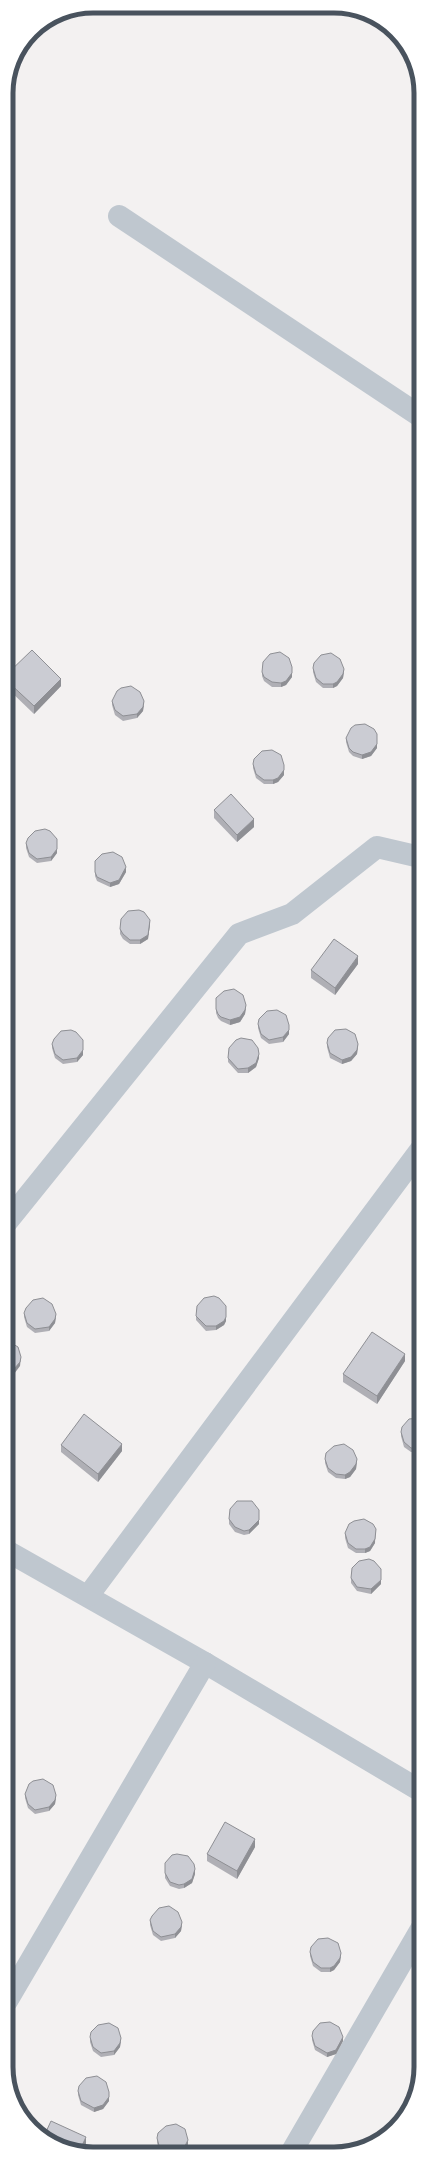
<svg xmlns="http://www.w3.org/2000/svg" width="427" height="2160" font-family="'PT Sans Narrow',sans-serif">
	<rect width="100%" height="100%" fill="#f3f1f1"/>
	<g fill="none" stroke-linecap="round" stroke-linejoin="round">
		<g stroke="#bfc7cf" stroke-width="22">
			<path d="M119,216L420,416"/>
			<path d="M6,1223L239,934L292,914L377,847L420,857"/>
			<path d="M7,1551L205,1663L421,1791"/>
			<path d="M88,1596L421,1149"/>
			<path d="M7,2001L205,1663"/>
			<path d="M291,2153L421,1929"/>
		</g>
	</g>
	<g fill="#afafb5">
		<path d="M313,668L344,673L343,678L337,686L333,688H323L316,682L313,672Z"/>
		<path d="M262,672H292V677L286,685L281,687H272L264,681L262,676Z"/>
		<path d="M6,675L61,686L34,714L6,687Z"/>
		<path d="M112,701L144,706L143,711L137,718L123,721L115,715L112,705Z"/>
		<path d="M377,734V748L371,756L362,759L353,756L349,752L346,742V738Z"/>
		<path d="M253,764L284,769V775L278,782L273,784H264L256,778L253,768Z"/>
		<path d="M214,810L254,827L237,842L214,818Z"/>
		<path d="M26,843L57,853L51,861L37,863L29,857L26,848Z"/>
		<path d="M95,872H126L119,884L110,887L97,881L95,876Z"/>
		<path d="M150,924L148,939L140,944H130L123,939L120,934V929Z"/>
		<path d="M358,964L335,995L311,978V970Z"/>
		<path d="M421,981V1006L418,1005L416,995V991Z"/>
		<path d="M216,1009H246L245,1014L240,1022L230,1025L221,1021L218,1018L216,1013Z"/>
		<path d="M258,1024L289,1029V1034L283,1042L269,1044L261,1038L258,1028Z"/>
		<path d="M327,1043L358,1048L357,1054L351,1061L342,1064L330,1058L327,1047Z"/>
		<path d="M52,1044L83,1055L77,1062L63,1064L55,1058L52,1048Z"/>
		<path d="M228,1058H259L256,1067L248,1073H238L228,1062Z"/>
		<path d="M24,1313L56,1318L55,1323L49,1331L35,1333L27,1327L24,1317Z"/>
		<path d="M196,1316L226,1321L224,1325L216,1330L206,1331L196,1320Z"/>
		<path d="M405,1361L377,1404L343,1382V1374Z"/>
		<path d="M421,1418V1452H411L404,1447L401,1436V1432Z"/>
		<path d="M61,1445L122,1451L98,1482L61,1452Z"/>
		<path d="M325,1459L357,1463L356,1469L350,1477L345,1479L336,1478L328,1472L325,1463Z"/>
		<path d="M259,1510V1524L249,1534L244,1535L235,1532L229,1524V1519Z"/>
		<path d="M376,1529L375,1543L370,1551L365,1553H356L348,1548L345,1538V1533Z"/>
		<path d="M381,1569V1584L371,1594L357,1591L351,1583V1578Z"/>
		<path d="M25,1794L56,1799L55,1804L49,1811L35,1814L28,1808L25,1798Z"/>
		<path d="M255,1847L237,1879L207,1861V1854Z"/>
		<path d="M165,1863L195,1874L192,1883L184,1888L179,1889L170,1886L165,1878Z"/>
		<path d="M150,1920L182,1926L181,1931L175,1938L161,1941L153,1935L150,1925Z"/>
		<path d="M310,1952L341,1957L340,1962L334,1970L330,1972H321L313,1966L310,1956Z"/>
		<path d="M312,2036L343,2041L336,2054L327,2057L315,2050L312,2040Z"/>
		<path d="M90,2037L121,2042L120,2047L114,2055L101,2057L93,2051L90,2042Z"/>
		<path d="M78,2091L109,2096V2101L103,2109L94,2112L81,2105L78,2095Z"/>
		<path d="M157,2138L188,2144L184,2153H160L157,2143Z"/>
	</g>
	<g fill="#8e8f94">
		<path d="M292,667V677L286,685L281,687V683Z"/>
		<path d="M344,669L343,678L337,686L333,688V684Z"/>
		<path d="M61,679V686L34,714V706Z"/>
		<path d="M144,701L143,711L137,718V714Z"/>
		<path d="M377,744V748L371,756L362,759V755Z"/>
		<path d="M284,765V775L278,782L273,784V780Z"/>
		<path d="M254,819V827L237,842V835Z"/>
		<path d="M57,849V853L51,861V857Z"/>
		<path d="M126,867V872L119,884L110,887V883Z"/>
		<path d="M150,920V924L148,939L140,944V940Z"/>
		<path d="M358,956V964L335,995V988Z"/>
		<path d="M246,1005L245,1014L240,1022L230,1025V1020Z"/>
		<path d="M289,1025V1034L283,1042V1037Z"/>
		<path d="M358,1044L357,1054L351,1061L342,1064V1060Z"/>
		<path d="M83,1050V1055L77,1062V1058Z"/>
		<path d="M259,1054V1058L256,1067L248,1073V1068Z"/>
		<path d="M56,1314L55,1323L49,1331V1327Z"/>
		<path d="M226,1317V1321L224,1325L216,1330V1326Z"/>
		<path d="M405,1354V1361L377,1404V1396Z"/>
		<path d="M21,1357L20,1366L14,1374L7,1376V1372Z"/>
		<path d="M122,1444V1451L98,1482V1474Z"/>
		<path d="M357,1459L356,1469L350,1477L345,1479V1475Z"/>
		<path d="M259,1520V1524L249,1534V1530Z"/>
		<path d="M375,1539V1543L370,1551L365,1553V1549Z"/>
		<path d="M381,1580V1584L371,1594V1589Z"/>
		<path d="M56,1795L55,1804L49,1811V1807Z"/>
		<path d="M255,1839V1847L237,1879V1871Z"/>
		<path d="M195,1869V1874L192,1883L184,1888V1884Z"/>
		<path d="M182,1922L181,1931L175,1938V1934Z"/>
		<path d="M341,1953L340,1962L334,1970L330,1972V1968Z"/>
		<path d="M343,2037V2041L336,2054L327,2057V2053Z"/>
		<path d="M121,2038L120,2047L114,2055V2051Z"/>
		<path d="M109,2092V2101L103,2109L94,2112V2108Z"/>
		<path d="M86,2137V2144L83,2152H79Z"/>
		<path d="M188,2140V2144L184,2153H181Z"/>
	</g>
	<g fill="#cbccd3" stroke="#8e8f94">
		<path d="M32,650L61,679L34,706L6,680V675Z"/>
		<path d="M280,652L289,658L292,667V673L286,681L281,683L272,682L264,677L262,672L263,662L270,654Z"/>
		<path d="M331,653L340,659L344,669L343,674L337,682L333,684H323L316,678L313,668L314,663L321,655Z"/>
		<path d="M131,686L140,692L144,701L143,707L137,714L123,716L115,710L112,701L117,691L121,688Z"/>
		<path d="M365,724L374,729L377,734V744L371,752L362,755L353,752L349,748L346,738L351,728L355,725Z"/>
		<path d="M272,750L281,755L284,765V770L278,778L273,780H264L256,774L253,764L254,759L262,751Z"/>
		<path d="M231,794L254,819L237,835L214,810Z"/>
		<path d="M45,829L50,831L57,839V849L51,857L37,859L29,853L26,843L28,838L35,831Z"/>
		<path d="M113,852L122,857L126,867L119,880L110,883L97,877L95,872V861L102,854Z"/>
		<path d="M139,910L144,912L150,920L148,935L140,940H130L123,934L120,929L121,919L128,911Z"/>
		<path d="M334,939L358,956L335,988L311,970Z"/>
		<path d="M421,981V1002L418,1001L416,991L417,985Z"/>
		<path d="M234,989L243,995L246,1005L245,1010L240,1017L230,1020L221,1017L218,1014L216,1009V998L224,991Z"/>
		<path d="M277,1010L286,1015L289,1025V1030L283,1037L269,1040L261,1034L258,1024L259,1019L267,1011Z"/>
		<path d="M346,1029L355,1034L358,1044L357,1050L351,1057L342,1060L330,1053L327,1043L328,1038L335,1030Z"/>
		<path d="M71,1030L76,1032L83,1040V1050L77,1058L63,1060L55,1054L52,1044L54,1039L61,1031Z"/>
		<path d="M241,1038L252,1040L258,1048L259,1054L256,1063L248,1068L238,1069L228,1058L229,1048L236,1040Z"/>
		<path d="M214,1296L219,1298L226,1306V1317L224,1321L216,1326H206L196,1316L197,1306L204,1298Z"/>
		<path d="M43,1298L52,1304L56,1314L55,1319L49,1327L35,1329L27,1323L24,1313L26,1308L33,1300Z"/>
		<path d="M372,1332L405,1354L377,1396L343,1374Z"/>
		<path d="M8,1341L18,1347L21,1357L20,1362L14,1369L7,1372V1342Z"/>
		<path d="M84,1414L122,1444L98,1474L61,1445Z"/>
		<path d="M419,1418H421V1448H411L404,1442L401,1432L402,1427L409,1419Z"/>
		<path d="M344,1444L353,1450L357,1459L356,1464L350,1472L345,1475L336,1474L328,1468L325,1459L326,1453L334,1446Z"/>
		<path d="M237,1501H252L259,1510V1520L249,1530L244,1531L235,1527L229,1519L230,1509Z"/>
		<path d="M364,1519L373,1524L376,1529L375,1539L370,1547L365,1549H356L348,1543L345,1533L349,1524L354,1521Z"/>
		<path d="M369,1559L374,1561L381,1569V1580L371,1589L357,1587L351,1578L352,1568L359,1561Z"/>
		<path d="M43,1779L53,1785L56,1795L55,1800L49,1807L35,1810L28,1804L25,1794L29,1784L33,1781Z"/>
		<path d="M225,1822L255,1839L237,1871L207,1854Z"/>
		<path d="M177,1854L188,1856L194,1864L195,1869L192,1879L184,1884L179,1885L170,1882L165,1873V1863L172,1855Z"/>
		<path d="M169,1906L178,1912L182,1922L181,1927L175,1934L161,1937L153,1931L150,1920L152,1916L159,1908Z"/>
		<path d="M328,1938L338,1943L341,1953L340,1958L334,1966L330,1968H321L313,1962L310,1952L311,1947L318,1939Z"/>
		<path d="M330,2022L339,2027L343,2037L336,2050L327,2053L315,2046L312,2036L313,2031L320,2023Z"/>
		<path d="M109,2023L118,2028L121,2038L120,2043L114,2051L101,2053L93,2047L90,2037L91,2032L98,2025Z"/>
		<path d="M97,2076L106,2082L109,2092V2097L103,2105L94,2108L81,2101L78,2091L79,2086L86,2078Z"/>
		<path d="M51,2121L86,2137L79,2152H76L45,2134Z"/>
		<path d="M176,2124L185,2129L188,2140L182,2152L166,2153L160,2149L157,2138L158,2133L166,2126Z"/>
	</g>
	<path d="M0 0H427V2160H0ZM93 13H334A80 80 0 0 1 414 93V2067A80 80 0 0 1 334 2147H93A80 80 0 0 1 13 2067V93A80 80 0 0 1 93 13Z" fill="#fff" fill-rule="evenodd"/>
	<path fill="none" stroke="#49535e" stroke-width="5" d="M93 13H334A80 80 0 0 1 414 93V2067A80 80 0 0 1 334 2147H93A80 80 0 0 1 13 2067V93A80 80 0 0 1 93 13Z"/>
</svg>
